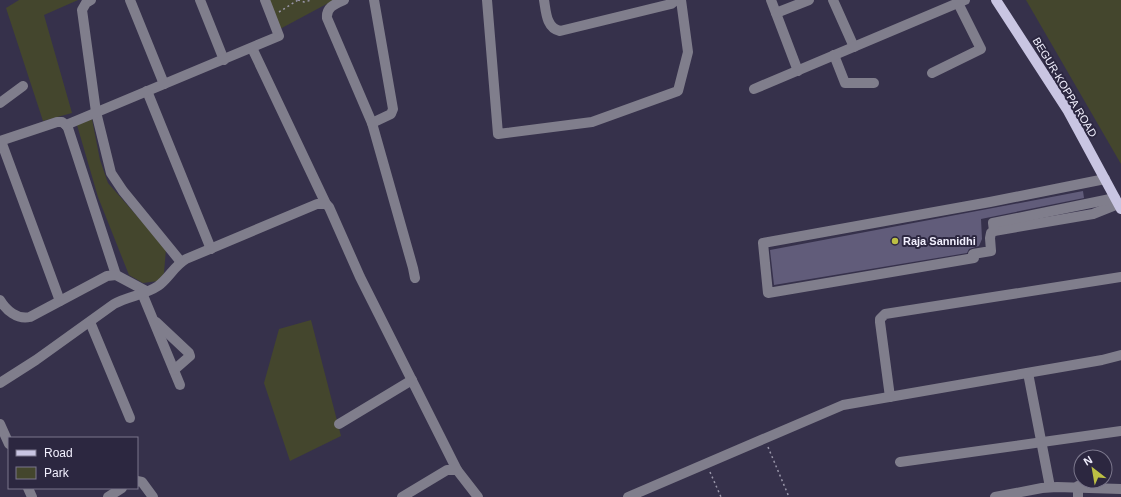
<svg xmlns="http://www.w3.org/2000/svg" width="1121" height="497" font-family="Arial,sans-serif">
	<rect width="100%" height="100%" fill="#36314b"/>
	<g fill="#44462d">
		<path d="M19,0H78L44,15L72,113L43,121L6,8Z"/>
		<path d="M269,0H334L280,29Z"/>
		<path d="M1026,0H1121V164Z"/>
		<path d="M92,119L100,160L108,183L166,249L164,273L158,281L143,283L129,275L98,197L77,125Z"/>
		<path d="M311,320L341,436L290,461L264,383L279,329Z"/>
	</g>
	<path fill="#615c7a" d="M1083,191L1084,198L981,219L982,239L979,246L969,249L967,253L774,285L770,250Z"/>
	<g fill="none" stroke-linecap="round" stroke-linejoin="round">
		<g stroke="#9996a9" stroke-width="1.5" stroke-dasharray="2 3" stroke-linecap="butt">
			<path d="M298,0L304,2L312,0"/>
			<path d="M279,12L298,0"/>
			<path d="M768,447L789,497"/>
			<path d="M710,472L721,497"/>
		</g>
		<g stroke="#807e8c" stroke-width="10">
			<path d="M91,0L86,3L82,10L96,112L111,173L123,191L181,262"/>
			<path d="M130,0L164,84"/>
			<path d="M200,0L224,60"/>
			<path d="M344,0C335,4 326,7 327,18L372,123L413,268L415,278"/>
			<path d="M487,0L498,134L592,122L678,91L688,52L681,0"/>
			<path d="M544,0C546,11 546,28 560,31L671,4L676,0"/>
			<path d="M771,0L798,71"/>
			<path d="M833,0L854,47"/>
			<path d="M776,13L809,0"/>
			<path d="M252,48L326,204"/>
			<path d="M834,55L845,83H874"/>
			<path d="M932,73L981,49L958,3"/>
			<path d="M754,89L965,0"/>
			<path d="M147,91L211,249"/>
			<path d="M0,103L23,86"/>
			<path d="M372,123L391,114L393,109L374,0"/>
			<path d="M66,125L68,128L116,275"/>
			<path d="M0,141L57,122H62L66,125L279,36L265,0"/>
			<path d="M1,141L60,301"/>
			<path d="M1105,179L990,202L763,243L768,293L974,258L973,254L991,251L990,238L991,233L994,231L1093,214L1118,204"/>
			<path d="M994,231L993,223L1115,198"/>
			<path d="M142,293L180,385"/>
			<path d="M0,300C6,310 17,320 30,317L107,276L116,275L146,291"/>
			<path d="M90,322L130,418"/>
			<path d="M156,322L189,353L190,356L174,370"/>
			<path d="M1028,373L1050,487"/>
			<path d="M0,383L36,360L114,304C128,296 145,295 158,286C169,278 174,266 186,259L317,204H326L329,207L360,277L457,470"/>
			<path d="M890,397L880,322V319L885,314L1121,277"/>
			<path d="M0,424L9,444"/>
			<path d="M339,424L412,380"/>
			<path d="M900,462L1121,431"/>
			<path d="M137,481L142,482L153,497"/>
			<path d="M1078,486V497"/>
			<path d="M28,488L32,497"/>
			<path d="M108,497L122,488"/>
			<path d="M402,497L447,470H457L478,497"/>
			<path d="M628,497L843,405L1102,360L1121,355"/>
			<path d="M995,497L1042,488L1057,487L1121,489"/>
		</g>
		<path stroke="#c9c5e2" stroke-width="10" d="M996,0L1068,111L1121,209"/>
	</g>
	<circle fill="#bcbf44" stroke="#2c2740" stroke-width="1.5" cx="895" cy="241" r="4"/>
	<g text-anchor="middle" stroke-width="4" stroke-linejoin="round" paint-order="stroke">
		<g font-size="11" fill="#f2f0fe" stroke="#2c2740">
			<text transform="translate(1065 87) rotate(59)" y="4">BEGUR-KOPPA ROAD</text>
		</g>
		<g font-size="11" font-weight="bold" fill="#f2f0fe" stroke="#2c2740" text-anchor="start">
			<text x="903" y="245">Raja Sannidhi</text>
		</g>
	</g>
	<rect x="8" y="437" width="130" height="52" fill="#2c2740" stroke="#7b778c"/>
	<rect x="16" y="450" width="20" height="6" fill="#c9c5e2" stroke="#7b778c"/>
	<text x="44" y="457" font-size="12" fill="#f2f0fe">Road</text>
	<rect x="16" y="467" width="20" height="12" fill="#44462d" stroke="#7b778c"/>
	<text x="44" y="477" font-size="12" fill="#f2f0fe">Park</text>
	<g transform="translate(1093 469) rotate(329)"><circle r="19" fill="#2c2740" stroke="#7b778c"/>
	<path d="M0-3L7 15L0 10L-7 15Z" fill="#bcbf44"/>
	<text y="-6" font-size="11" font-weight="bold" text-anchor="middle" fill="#f2f0fe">N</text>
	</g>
</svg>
